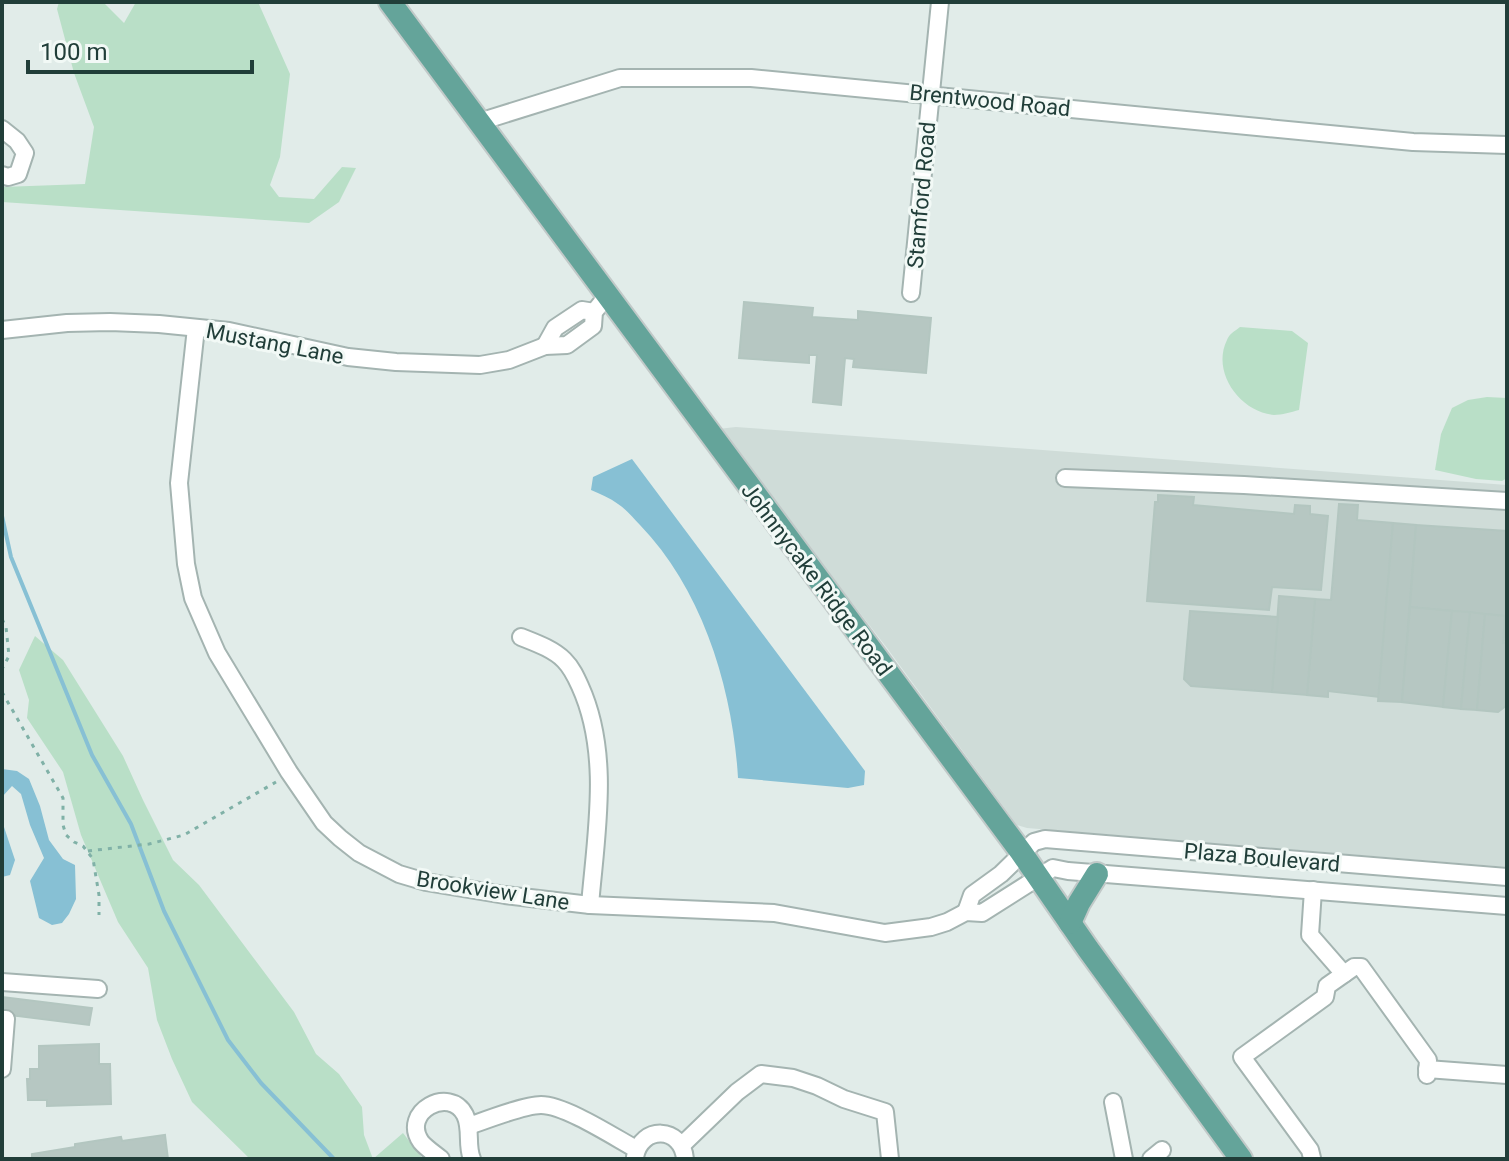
<svg xmlns="http://www.w3.org/2000/svg" width="1509" height="1161" font-family="Roboto,sans-serif">
	<rect width="100%" height="100%" fill="#e1ece9"/>
	<path fill="#cfdcd8" d="M736,427L1507,485V867L1027,828L1017,825L887,648L718,429Z"/>
	<g fill="#b9dfc7">
		<path d="M59,2H103L124,23L136,2H258L290,74L280,157L270,185L279,197L314,199L342,167L356,168L339,202L309,223L2,202V187L85,184L94,127L74,73L57,9Z"/>
		<path d="M1240,327L1292,331L1308,343L1299,410C1291,412 1282,415 1274,415C1240,412 1211,372 1227,340C1229,334 1235,331 1240,327Z"/>
		<path d="M1487,397L1507,398V478L1502,481L1476,479L1435,470L1441,434L1452,408L1468,400Z"/>
		<path d="M35,636L63,660L123,756L143,800L173,860L199,885L294,1012L316,1054L339,1074L362,1107L364,1135L373,1159H250L192,1102L172,1059L157,1020L148,968L118,922L81,835L63,772L27,718L29,700L19,670Z"/>
		<path d="M403,1133L423,1159H373Z"/>
	</g>
	<g fill="#87c0d4">
		<path d="M632,459L865,771L864,785L848,788L738,778C733,690 703,590 640,525C633,518 626,509 618,504C610,498 600,494 591,490L593,477Z"/>
		<path d="M2,769L17,771L29,779L40,806L49,840L63,859L75,865L76,899L69,914L62,923L52,925L39,918L30,881L44,858L30,825L21,794L12,786L2,797Z"/>
		<path d="M2,821L15,860L10,875L2,877Z"/>
	</g>
	<g fill="none" stroke-linecap="round" stroke-linejoin="round">
		<path stroke="#87c0d4" stroke-width="4" d="M2,516L11,557L92,755L131,824L164,911L228,1040L261,1083L334,1159"/>
	</g>
	<g fill="#b6c7c2" stroke="#b3c6c0" stroke-width="2">
		<path d="M744,302L813,308L812,317L858,320V311L931,318L926,373L853,367L854,359L845,358L841,405L813,402L817,355H809V363L739,358Z"/>
		<path d="M1158,495L1194,497L1193,505L1294,514L1295,505L1310,506V514L1328,516L1321,590L1272,587L1269,610L1147,601L1155,502H1158Z"/>
		<path d="M1339,504L1358,505L1357,520L1393,523L1379,697L1328,691V697L1307,695L1315,599L1331,600Z"/>
		<path d="M1393,523L1416,525L1402,702L1378,701Z"/>
		<path d="M1416,525L1507,531V643H1503L1505,616L1410,607Z"/>
		<path d="M1279,596L1315,599L1307,695L1272,692Z"/>
		<path d="M1410,607L1452,611L1443,707L1402,702Z"/>
		<path d="M1190,611L1278,617L1272,692L1191,686L1184,679Z"/>
		<path d="M1452,611L1470,612L1461,709L1443,707Z"/>
		<path d="M1470,612L1485,614L1477,710L1461,709Z"/>
		<path d="M1485,614L1505,616L1503,643H1507V705L1498,712L1477,710Z"/>
		<path d="M2,997L92,1008L89,1025L2,1014Z"/>
		<path d="M99,1044V1064H110L111,1104L47,1106V1100H28L27,1079H30V1069H39V1046Z"/>
		<path d="M165,1135L168,1159H32V1154L75,1147V1144L121,1137L122,1141Z"/>
	</g>
	<g fill="none" stroke-linecap="round" stroke-linejoin="round">
		<defs>
			<g id="minor">
				<path d="M479,122L620,78H751L1413,142L1507,145"/>
				<path d="M2,129L17,141L25,153L18,174L8,177L2,175"/>
				<path d="M911,293L940,2"/>
				<path d="M196,328L179,483L186,564L193,598L217,653L289,772L324,823L340,838L359,853L399,874L426,882L505,895L590,905L774,913L885,933L931,927L947,922L966,912L982,913L1053,868L1068,871L1507,906"/>
				<path d="M2,330L67,323L110,322L159,324L229,331L348,357L396,362L480,365L509,360L545,346L567,345L593,326L594,312L607,296"/>
				<path d="M545,346L555,328L582,310L594,312"/>
				<path d="M1065,478L1244,485L1507,501"/>
				<path d="M521,637C536,643 553,649 564,660C572,668 576,677 580,686C611,754 596,833 590,905"/>
				<path d="M1313,890L1310,935L1344,974"/>
				<path d="M966,912L972,895L1001,874L1034,842L1045,839L1507,877"/>
				<path d="M2,982L98,989"/>
				<path d="M2,1019H6L2,1069"/>
				<path d="M1427,1069L1507,1075"/>
				<path d="M1113,1102L1124,1159"/>
				<path d="M469,1126C486,1120 524,1105 541,1105C565,1105 614,1137 636,1149"/>
				<path d="M682,1145L737,1092L761,1074L793,1078L817,1086L844,1099L885,1112L890,1159"/>
				<path d="M635,1157C641,1125 682,1126 685,1159"/>
				<path d="M1312,1158L1310,1150L1242,1057L1325,997L1327,986L1354,967H1361L1428,1060L1427,1075"/>
				<path d="M441,1159C435,1154 426,1148 421,1142C400,1112 450,1085 465,1115C472,1129 466,1145 472,1159"/>
				<path d="M1151,1159L1162,1150"/>
			</g>
			<g id="major">
				<path d="M390,2L1021,852L1088,949L1241,1159"/>
				<path d="M1070,923L1079,903L1097,874"/>
			</g>
		</defs>
		<use href="#minor" stroke="#a4b4b1" stroke-width="20"/>
		<use href="#major" stroke="#c1c9c8" stroke-width="26"/>
		<g stroke="#80b1a7" stroke-width="3" stroke-dasharray="4 6" stroke-linecap="butt">
			<path d="M2,619L6,627L9,656L2,669"/>
			<path d="M2,692L63,798V825L66,835L74,842L83,846L93,859L99,895V915"/>
			<path d="M88,851L149,844L184,835L276,782"/>
		</g>
		<use href="#minor" stroke="#fff" stroke-width="16"/>
		<use href="#major" stroke="#64a49a" stroke-width="22"/>
	</g>
	<g text-anchor="middle" stroke-width="6" stroke-linejoin="round" paint-order="stroke">
		<g font-size="22" fill="#213e39" stroke="#f2f9f6">
			<text transform="translate(990 100) rotate(6)" y="8">Brentwood Road</text>
			<text transform="translate(921 195) rotate(-85)" y="8">Stamford Road</text>
			<text transform="translate(275 343) rotate(11)" y="8">Mustang Lane</text>
			<text transform="translate(817 579) rotate(53)" y="8">Johnnycake Ridge Road</text>
			<text transform="translate(1262 857) rotate(5)" y="8">Plaza Boulevard</text>
			<text transform="translate(493 890) rotate(9)" y="8">Brookview Lane</text>
		</g>
	</g>
	<rect width="1509" height="1161" fill="none" stroke="#213e39" stroke-width="8"/>
	<path d="M28 60v12h224v-12" fill="none" stroke="#213e39" stroke-width="4"/>
	<text x="40" y="60" font-size="24" fill="#213e39" stroke="#f2f9f6" stroke-width="6" paint-order="stroke">100 m</text>
</svg>
